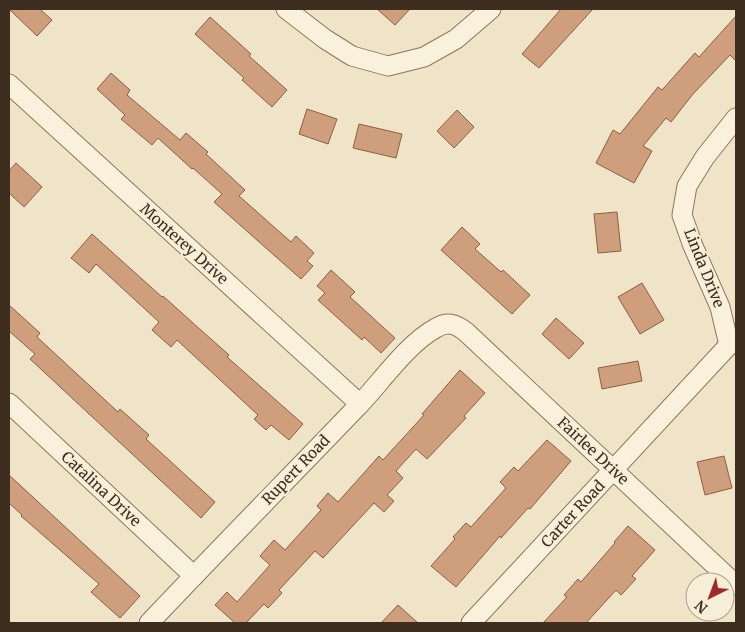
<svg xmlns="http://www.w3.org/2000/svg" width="745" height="632" font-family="Merriweather,serif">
	<rect width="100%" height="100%" fill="#f0e4c8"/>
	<g fill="#cf9f7d" stroke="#8d5f41">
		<path d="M9,9H40L52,20L37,36Z"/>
		<path d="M377,9H410L395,25Z"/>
		<path d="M561,9H593L539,68L522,54Z"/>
		<path d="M736,16V61L730,55L693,94L671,122L666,118L643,146L652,151L634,183L596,163L613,130L620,134L658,87L662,90L695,53L699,57Z"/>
		<path d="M210,17L251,54L249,56L287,90L272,107L242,80L244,78L195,34Z"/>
		<path d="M111,73L130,90L127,95L180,140L186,133L208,152L206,154L245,190L239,196L291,242L296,236L314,253L307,261L313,266L301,279L214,202L222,194L193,168L192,169L158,138L152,145L121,119L125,115L97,89Z"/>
		<path d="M307,109L337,119L328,144L299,134Z"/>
		<path d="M457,110L474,127L454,148L437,131Z"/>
		<path d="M359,124L402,134L396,158L353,148Z"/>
		<path d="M16,163L42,187L24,207L9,193V171Z"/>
		<path d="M617,212L621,251L598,253L594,214Z"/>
		<path d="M462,227L480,244L475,249L501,272L503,270L530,295L512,314L441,250Z"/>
		<path d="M92,234L162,297L163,296L193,323L229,355L227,357L303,424L289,440L271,425L266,430L254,419L258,415L177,340L171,347L152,330L159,322L96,264L89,273L71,258Z"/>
		<path d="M331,270L355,292L350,297L395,338L381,353L364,337L362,340L318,300L325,293L317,286Z"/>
		<path d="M642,283L664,320L640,334L618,297Z"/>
		<path d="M9,305L40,333L37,337L118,412L120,409L149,435L146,439L215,502L201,518L30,359L35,354L9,331Z"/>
		<path d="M556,318L584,343L569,359L542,334Z"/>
		<path d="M638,361L642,381L602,389L598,368Z"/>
		<path d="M460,370L485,393L464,416L466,418L427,459L416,449L396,471L403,478L387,495L394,501L384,512L374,503L323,558L315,551L279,590L282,593L268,608L264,604L246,623H235L215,605L227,592L237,602L270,565L260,556L274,540L285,550L321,510L317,506L328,493L338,502L379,456L383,460L424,415L422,414Z"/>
		<path d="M547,440L571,461L530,509L528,508L501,538L500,536L456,587L431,566L455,539L453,537L466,523L471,527L506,488L500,482L514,467L518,471Z"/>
		<path d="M724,456L732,488L705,495L697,462Z"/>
		<path d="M9,475L140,596L120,618L91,592L99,584L21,516L22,515L9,503Z"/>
		<path d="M628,526L655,550L632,576L636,579L621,595L616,590L586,623H543L567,597L564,595L578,579L581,582L615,543L614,542Z"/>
		<path d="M398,605L418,623H381Z"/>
	</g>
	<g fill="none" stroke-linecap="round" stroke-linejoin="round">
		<defs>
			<g id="street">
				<path d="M286,9L325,39L352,56L388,66L424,57L456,39L491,9"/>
				<path d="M9,84L360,404"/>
				<path d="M729,345L720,307L693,246L682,215L687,186L705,157L736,118"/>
				<path d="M9,403L194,576"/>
				<path d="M149,623C218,550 289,478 359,405C381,382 408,343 436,328C448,321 456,324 466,332L736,585"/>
				<path d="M471,623L729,345"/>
			</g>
		</defs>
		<use href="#street" stroke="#8d765c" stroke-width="21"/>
		<use href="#street" stroke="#faf1dc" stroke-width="19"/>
	</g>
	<g text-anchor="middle" stroke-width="4" stroke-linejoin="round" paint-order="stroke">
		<g font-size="15" fill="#3d2e20" stroke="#f7eed8">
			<text transform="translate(184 244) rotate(42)" y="5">Monterey Drive</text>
			<text transform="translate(704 268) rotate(68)" y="5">Linda Drive</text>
			<text transform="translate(593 451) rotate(43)" y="5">Fairlee Drive</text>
			<text transform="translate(296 470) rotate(-46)" y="5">Rupert Road</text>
			<text transform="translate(101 489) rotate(43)" y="5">Catalina Drive</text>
			<text transform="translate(573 514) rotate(-47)" y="5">Carter Road</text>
		</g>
	</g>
	<rect width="745" height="632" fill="none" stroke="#3d2e20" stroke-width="20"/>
	<g transform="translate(710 597) rotate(222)"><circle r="24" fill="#f7eed8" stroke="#ada18e"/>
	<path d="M0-4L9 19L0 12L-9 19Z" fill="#9e2a2b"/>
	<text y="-8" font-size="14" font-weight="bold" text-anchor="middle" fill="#3d2e20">N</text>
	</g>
</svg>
